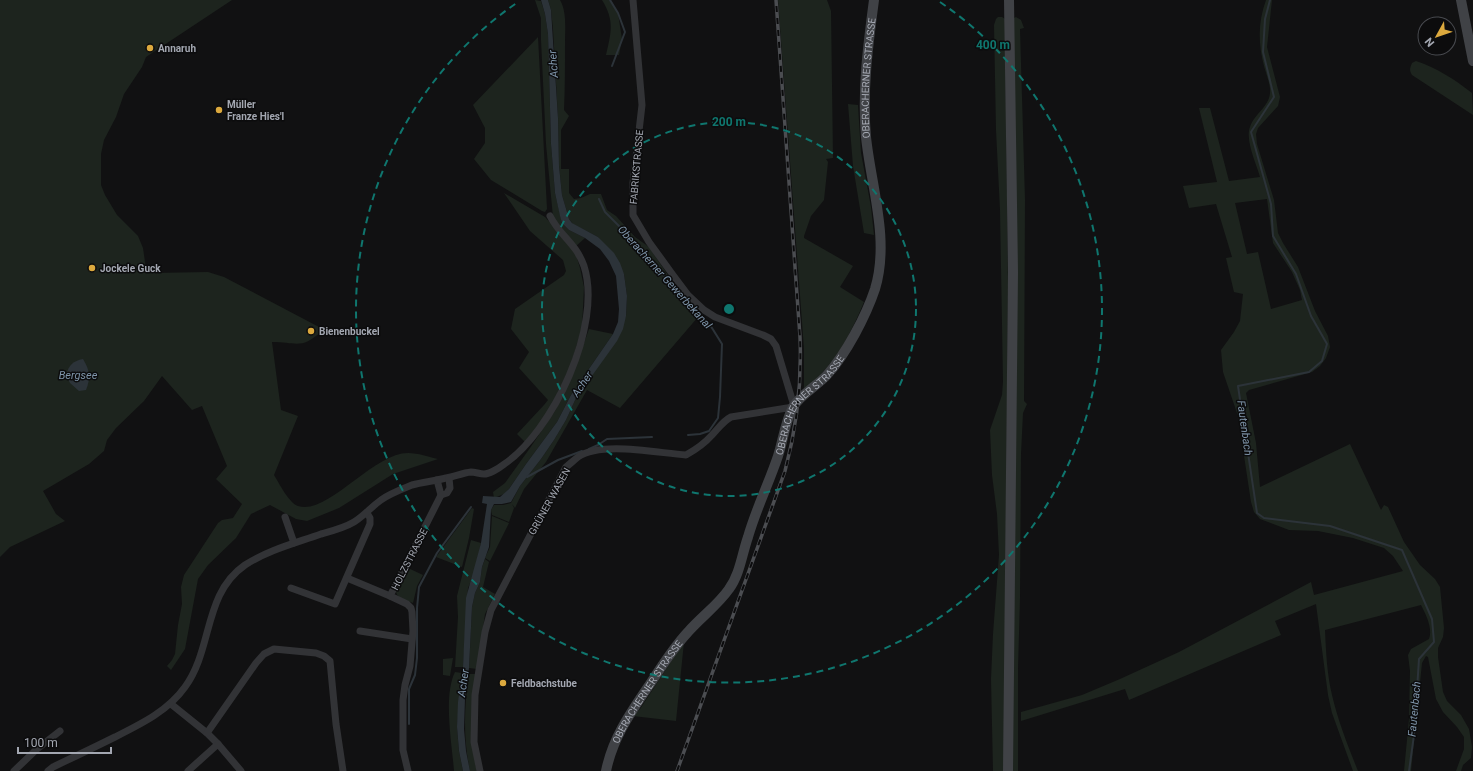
<svg xmlns="http://www.w3.org/2000/svg" width="1473" height="771" font-family="Roboto,sans-serif">
	<rect width="100%" height="100%" fill="#111112"/>
	<g fill="#1d241e" fill-rule="evenodd">
		<path d="M0,0H232L146,57L142,67L124,94L116,117L104,140L101,154V185L105,195L117,215L138,236L143,248L146,269L153,273L208,272L224,277L319,327L322,331C301,350 297,342 272,342L281,410L298,416L274,475C279,483 289,503 298,506C327,516 373,453 408,453C418,453 429,457 438,459L393,474L339,508L307,521L296,519L270,505L251,514L236,538L208,565L198,579L185,649L171,670L167,666L172,660L175,654L178,625L182,604L181,587L184,575L218,523L222,520L233,518L242,504L216,479L227,466L202,406L192,410L162,376L144,401L116,428L107,440L104,451L89,464L43,491L56,514L65,521L10,547L0,557Z"/>
		<path d="M535,0L541,1L545,14L548,34L551,144L555,193L562,223L569,230L585,238L576,246L553,217L546,144L541,40V18Z"/>
		<path d="M548,0H560C567,12 565,29 565,42C565,65 565,88 564,110L569,116L561,130V169H569V193L574,199L581,198L590,194H601L607,210L616,216L635,237L649,247L676,287L696,306L702,315L698,317L620,408L587,390L546,462L524,489L515,508L512,504L514,508L509,522L492,515L491,510L494,505H503L511,503L520,486L541,459L554,440L566,420L576,398L626,316L627,296L624,274L598,237L573,224L569,219L562,195L559,166L558,118L553,29L551,10Z"/>
		<path d="M602,0H611L618,13L622,39L619,55H606C611,33 615,21 602,0Z"/>
		<path d="M778,0H827L831,11L833,158L826,159L828,162L824,200L811,216L804,236V238L853,266L840,287L864,302C850,336 833,367 804,390V349Z"/>
		<path d="M1266,0H1272L1267,47L1280,97L1278,106L1258,128L1256,134L1257,144L1274,200L1278,233L1283,243L1298,267L1315,311L1328,336L1330,347L1326,358L1320,366L1312,372L1249,390L1246,393L1256,443L1260,487L1350,444L1381,510L1384,505L1388,507L1404,542L1420,565L1435,579L1440,587L1444,628L1443,637L1438,648V657L1443,692L1447,701L1461,715L1469,729L1472,747L1471,758L1463,765L1461,771H1456L1464,749V737L1457,727L1443,712L1436,699L1428,657L1426,656L1422,663L1411,771H1404L1409,719L1410,671L1408,655L1411,649L1429,639C1433,628 1426,615 1421,605L1325,630C1326,652 1327,674 1332,695C1338,721 1348,746 1358,771H1353L1332,713L1328,695L1316,604L1275,621L1281,635L1129,700L1125,689L1021,721V712L1082,695L1120,679L1179,652L1311,582L1314,595L1403,571L1393,556L1384,548L1353,538L1318,531L1289,530L1260,519L1254,512L1251,502L1238,416L1223,372L1221,350L1234,332L1240,321L1243,294L1234,292L1226,258L1232,257L1216,204L1189,208L1183,186L1217,182L1199,108H1210L1229,181L1260,177C1256,163 1245,140 1250,127C1254,114 1269,107 1270,93C1271,85 1266,74 1264,66C1258,43 1258,22 1266,0ZM1267,199L1273,243L1292,272L1300,290L1302,300L1271,309L1258,252L1247,254L1235,203Z"/>
		<path d="M998,17H1002L1005,19L1008,282L1004,771H993L991,679L993,634L999,555L997,514L992,475L990,430L1002,395L1003,382L1000,210L996,130L994,25L996,19Z"/>
		<path d="M1016,17L1021,20L1024,28L1020,29L1025,200L1024,401L1027,404L1023,413L1021,454L1020,598L1018,669V771H1011L1014,18Z"/>
		<path d="M538,37L547,209L545,212L542,211L491,180L474,159L485,143V128L473,105Z"/>
		<path d="M1416,61C1437,68 1454,79 1472,93L1473,115L1412,75C1409,70 1410,68 1412,63Z"/>
		<path d="M848,104L858,105L861,153L871,207L874,235L864,233L853,166Z"/>
		<path d="M504,193L545,217L574,248L580,268L584,287L582,328L570,367L546,416L525,442L517,434L544,405L548,400L519,368L529,352L511,329L515,309L564,275L566,271L563,260L530,231Z"/>
		<path d="M589,329L613,334L571,395L557,422L526,464L509,489L504,494L494,498L493,492L505,483L530,448L555,411L574,371Z"/>
		<path d="M472,508L474,509L469,538L462,567L436,557Z"/>
		<path d="M492,516L509,523L490,561L485,558L490,547Z"/>
		<path d="M471,540L481,543L473,576L468,588L463,667H455L458,617L457,596Z"/>
		<path d="M485,559L489,562L483,587L495,594L485,614L477,669L469,668L472,607L475,593L480,582L482,567Z"/>
		<path d="M408,568L423,575L417,586L413,603C407,600 397,599 396,592Z"/>
		<path d="M684,642L676,721L633,716L640,709Z"/>
		<path d="M453,658L450,676L443,675V659Z"/>
		<path d="M455,672L462,673L457,727L459,751L463,771H454C452,744 443,696 455,672Z"/>
		<path d="M469,674H477C473,707 469,739 477,771H470C463,738 464,707 469,674Z"/>
	</g>
	<g fill="#2c3339">
		<path d="M541,0H548L551,10L558,118L559,166L562,195L569,219L572,223L598,237L614,253L620,263L624,274L627,296L626,316L623,329L617,341L576,398L566,420L554,440L541,459L520,486L511,502L502,504H494L491,510L489,547L482,567L480,582L475,593L472,607L469,668L465,698L464,729L466,751L470,771H463L459,751L457,727L458,702L463,667L466,598L481,543L487,504L482,503L483,496L500,497L509,489L526,464L557,422L571,395L613,334L618,322L619,309L616,276L609,261L600,249L585,238L569,230L562,223L560,216L555,193L551,144L548,34L545,14Z"/>
		<path d="M83,359C90,371 91,377 86,390L79,391L70,383L66,375C69,365 73,361 83,359Z"/>
	</g>
	<g fill="none" stroke-linecap="round" stroke-linejoin="round">
		<g stroke="#2c3339" stroke-width="2">
			<path d="M610,0L618,13L625,32L612,66"/>
			<path d="M1270,0L1265,19L1263,52L1274,97L1251,132L1271,204L1273,236L1296,274L1311,316L1327,344L1322,361L1309,372L1238,386L1257,513L1264,518L1330,526L1402,550L1432,619L1434,642L1419,659L1414,735L1409,771"/>
			<path d="M599,199L605,212L628,235L662,273L678,295L696,310L712,328L722,344L720,397L718,418L709,431L700,434L688,435"/>
			<path d="M589,449L598,445L607,439L652,437"/>
			<path d="M527,477L558,460L582,451"/>
			<path d="M409,724V689L415,675L417,658V608L419,587L437,553L471,507"/>
		</g>
		<g stroke="#323336" stroke-width="7">
			<path d="M437,480L441,495"/>
			<path d="M285,517L294,543"/>
			<path d="M347,578L390,596"/>
			<path d="M291,588L335,604L370,524V518L367,513"/>
			<path d="M360,631L412,639"/>
			<path d="M171,704L207,733L218,744"/>
			<path d="M207,733L256,663L264,654L274,649L316,653L324,656L330,661L336,724L343,771"/>
			<path d="M14,771L37,749L60,731"/>
			<path d="M48,771L53,767C74,757 95,747 115,737C141,724 168,711 185,687C213,649 203,594 245,565C268,550 296,543 321,534C332,531 344,528 354,522C364,516 371,507 381,500C389,494 402,489 412,485C423,482 435,481 446,478C454,477 462,473 471,472C475,472 480,474 484,474C489,474 498,469 503,465C553,432 603,325 584,266C576,243 560,236 550,216"/>
			<path d="M188,771L218,744L241,771"/>
			<path d="M408,771L403,750V700L405,685L410,666L413,631L412,612L411,608L407,604L390,596L441,495L447,493L450,488L449,478"/>
			<path d="M480,771L474,742L475,695L485,632L491,610L566,467C570,464 574,460 578,457C601,441 657,453 686,455C695,450 705,443 712,435C718,429 723,421 731,417L787,408L794,406L776,346L771,339L763,335L715,317L704,310L688,295L673,275L649,242L633,215V183L642,105L633,0"/>
		</g>
		<g stroke="#404246" stroke-width="10">
			<path d="M1461,0L1473,61"/>
			<path id="s1" d="M606,771C613,737 631,712 650,684C662,666 673,648 688,632C701,617 718,605 729,589C740,574 742,554 748,537C756,509 769,483 778,456C783,441 785,422 793,407C801,394 817,386 827,375C846,354 866,316 875,289C890,240 871,186 866,137C862,91 868,45 874,0"/>
			<path d="M1008,771L1013,272L1009,0"/>
		</g>
		<defs>
			<path id="rail" d="M677,771L785,471C797,426 802,383 800,337L776,0"/>
		</defs>
		<use href="#rail" stroke="#4b4d51" stroke-width="3.5"/>
		<use href="#rail" stroke="#0c0c0d" stroke-width="2" stroke-dasharray="6" stroke-linecap="butt"/>
	</g>
	<g fill="none" stroke="#0f766e" stroke-width="2" stroke-dasharray="7 5">
		<circle cx="729" cy="309" r="187"/>
		<path d="M940 2A373 373 0 1 1 518 2"/>
	</g>
	<g fill="#dca93e" stroke="#0c0c0d" stroke-width="1.5">
		<circle cx="150" cy="48" r="4"/>
		<circle cx="219" cy="110" r="4"/>
		<circle cx="92" cy="268" r="4"/>
		<circle cx="311" cy="331" r="4"/>
		<circle cx="503" cy="683" r="4"/>
	</g>
	<g text-anchor="middle" stroke-width="3" stroke-linejoin="round" paint-order="stroke">
		<g font-size="10" font-weight="bold" fill="#a3a7b1" stroke="#0c0c0d" text-anchor="start">
			<text x="158" y="52">Annaruh</text>
			<text x="227" y="108">Müller<tspan x="227" dy="12">Franze Hies'l</tspan></text>
			<text x="100" y="272">Jockele Guck</text>
			<text x="319" y="335">Bienenbuckel</text>
			<text x="511" y="687">Feldbachstube</text>
		</g>
		<g font-size="10" fill="#a3a7b1" stroke="#0c0c0d">
			<text dy="4" stroke="none"><textPath href="#s1" startOffset="774">OBERACHERNER STRASSE</textPath></text>
			<text transform="translate(636 167) rotate(-85)" y="4">FABRIKSTRASSE</text>
			<text dy="4" stroke="none"><textPath href="#s1" startOffset="426">OBERACHERNER STRASSE</textPath></text>
			<text transform="translate(549 501) rotate(-61)" y="4">GRÜNER WASEN</text>
			<text transform="translate(409 559) rotate(-63)" y="4">HOLZSTRASSE</text>
			<text dy="4" stroke="none"><textPath href="#s1" startOffset="90">OBERACHERNER STRASSE</textPath></text>
		</g>
		<g font-size="11" font-style="italic" fill="#7e94a9" stroke="#0c0c0d">
			<text transform="translate(553 64) rotate(-94)" y="4">Acher</text>
			<text transform="translate(665 277) rotate(48)" y="4">Oberacherner Gewerbekanal</text>
			<text x="78" y="379">Bergsee</text>
			<text transform="translate(582 384) rotate(-56)" y="4">Acher</text>
			<text transform="translate(1245 428) rotate(82)" y="4">Fautenbach</text>
			<text transform="translate(463 683) rotate(-82)" y="4">Acher</text>
			<text transform="translate(1414 709) rotate(-85)" y="4">Fautenbach</text>
		</g>
	</g>
	<circle cx="729" cy="309" r="6" fill="#0f766e" stroke="#0c0c0d" stroke-width="2"/>
	<g font-size="12" text-anchor="middle" font-weight="bold" fill="#0f766e" stroke="#0c0c0d" stroke-width="3" stroke-linejoin="round" paint-order="stroke">
		<text x="993" y="49">400 m</text>
		<text x="729" y="126">200 m</text>
	</g>
	<g transform="translate(1437 36) rotate(230)"><circle r="19" fill="#0c0c0d" stroke="#484a4f"/>
	<path d="M0-3L7 15L0 10L-7 15Z" fill="#dca93e"/>
	<text y="-6" font-size="11" font-weight="bold" text-anchor="middle" fill="#a3a7b1">N</text>
	</g>
	<path d="M18 747v6h93v-6" fill="none" stroke="#a3a7b1" stroke-width="2"/>
	<text x="24" y="747" font-size="12" fill="#a3a7b1" stroke="#0c0c0d" stroke-width="3" paint-order="stroke">100 m</text>
</svg>
